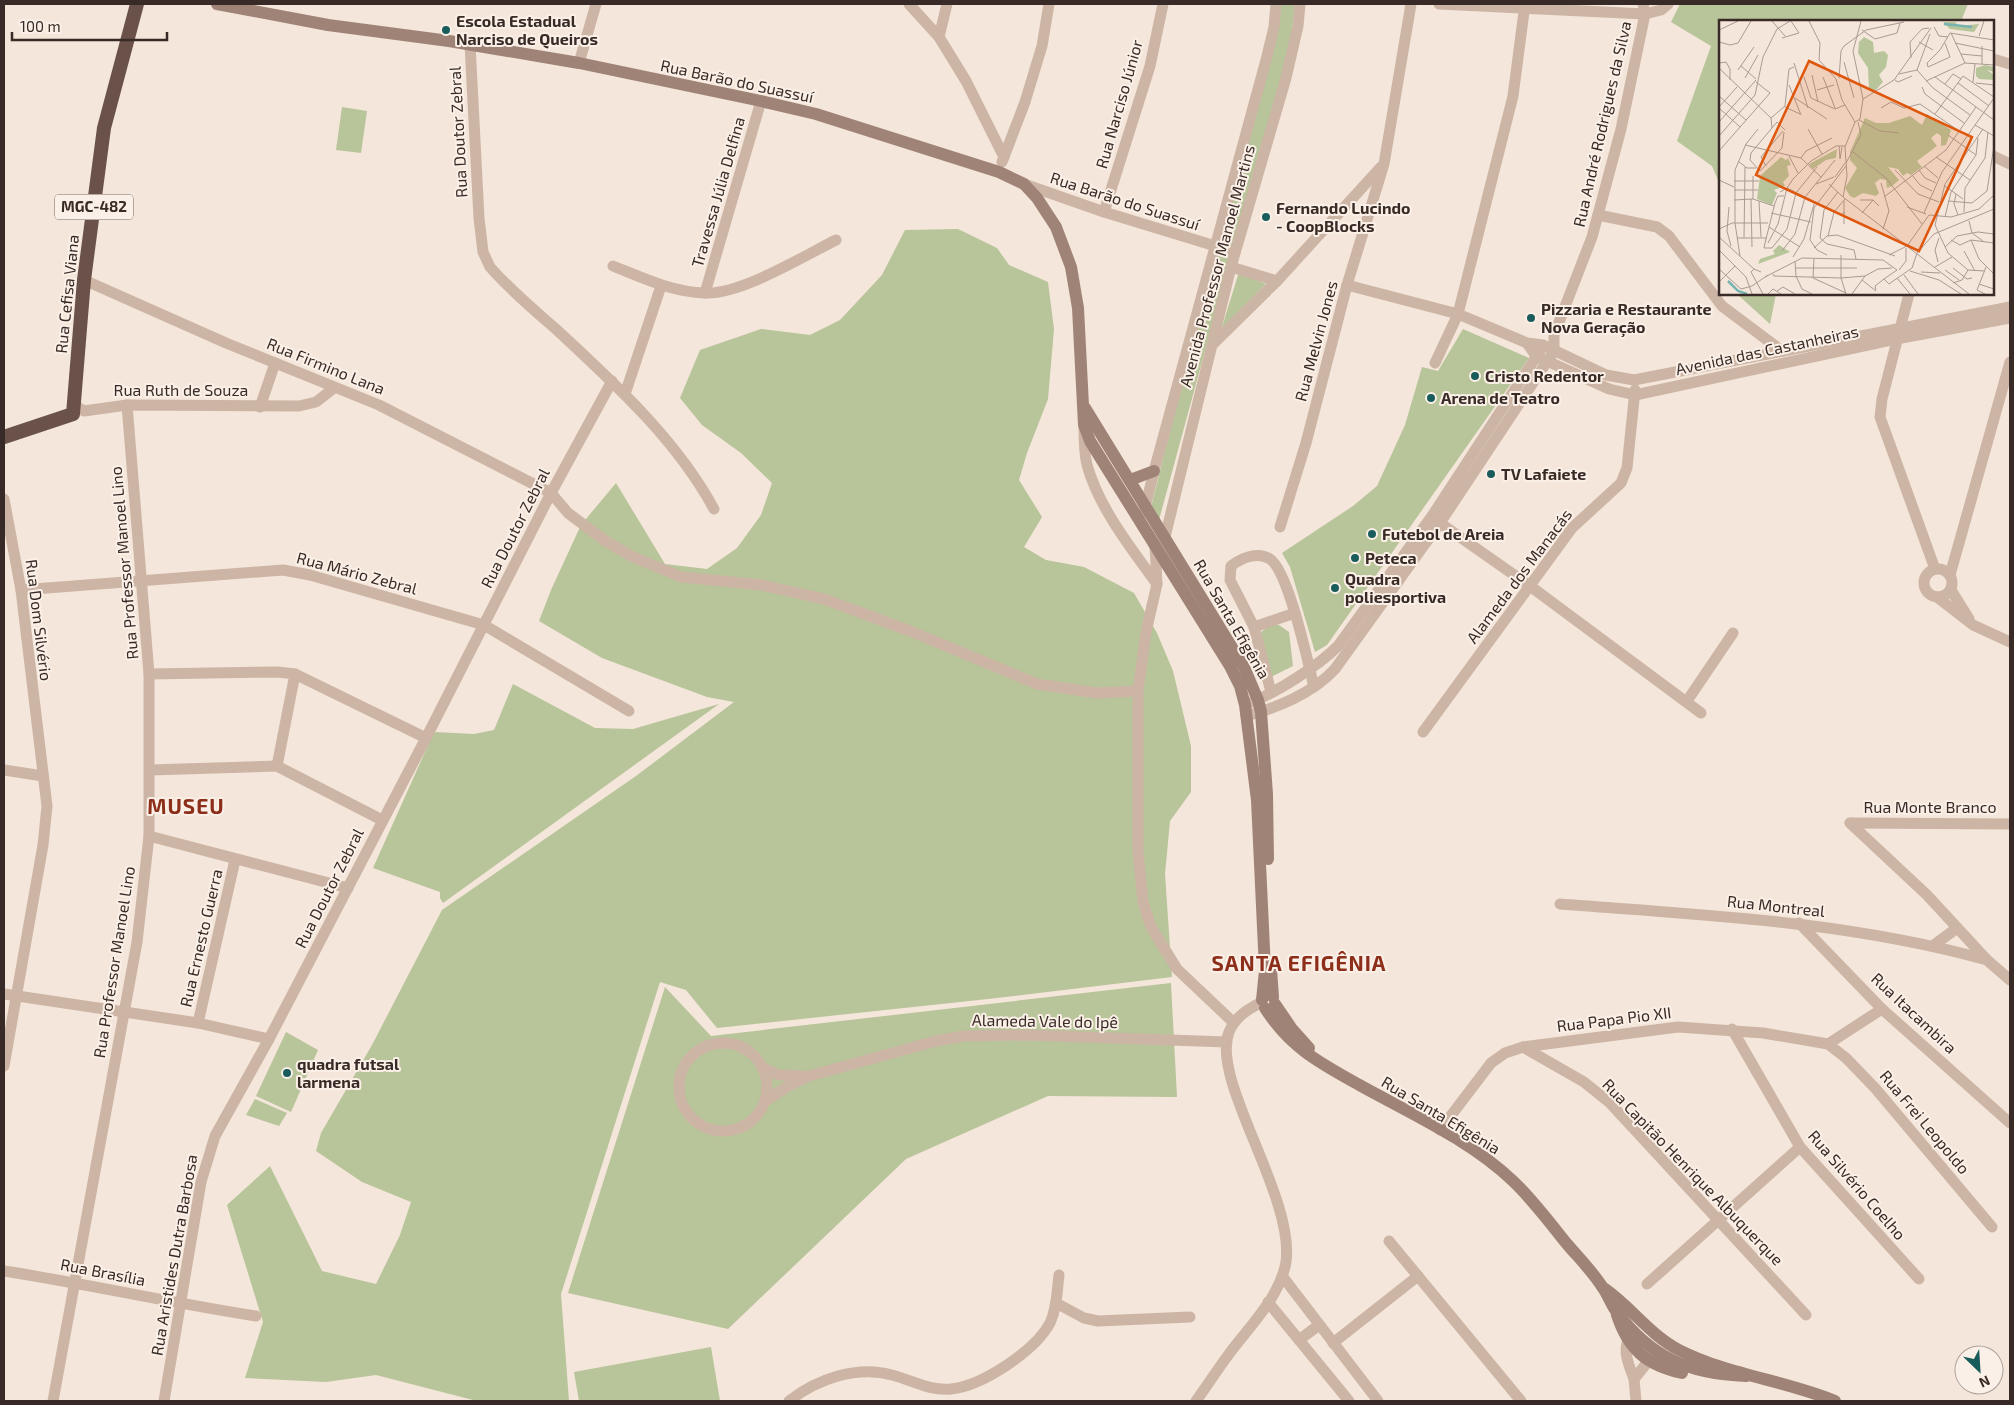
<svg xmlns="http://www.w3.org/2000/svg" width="2014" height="1405" font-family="'Exo 2',sans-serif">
	<rect width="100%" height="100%" fill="#f4e6da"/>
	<g fill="#b8c499">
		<path d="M1276,4H1295L1289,54L1236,250L1221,245Z"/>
		<path d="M1680,4H1968L1961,21H1720V185L1712,166L1677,141L1711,46L1671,22Z"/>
		<path d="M342,107L367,111L361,153L336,150Z"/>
		<path d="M958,229L997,248L1009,265L1048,282L1054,329L1048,399L1027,453L1019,480L1042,517L1024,547L1046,560L1084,567L1134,593L1157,633L1173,671L1191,746V792L1170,821L1165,874L1172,977L988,999L717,1028L686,990L660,982L561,1294L569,1401H477L376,1375L326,1382L245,1378L263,1322L227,1205L270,1166L322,1271L376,1284L400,1235L411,1202L362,1182L316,1151L321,1133L372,1045L442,910L636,776L734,702L707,697L602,658L539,621L551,590L581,525L616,483L665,564L707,569L737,548L761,515L772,483L741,453L702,425L680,398L700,350L761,329L810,335L840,320L882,275L905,230Z"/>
		<path d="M1215,250L1231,255L1159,520L1151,507Z"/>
		<path d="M1239,272L1266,284L1221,330Z"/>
		<path d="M1737,294H1776L1770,324Z"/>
		<path d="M1463,329L1529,358L1327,645L1315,652L1290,567L1282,553L1353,506L1377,486L1405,425L1422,367L1438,371Z"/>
		<path d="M1272,624L1279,625L1289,632L1293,666L1269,678L1261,632Z"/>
		<path d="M513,684L595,728L633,729L719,704L443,903L440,898V892L373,868L434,732L474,734L494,730Z"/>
		<path d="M1171,983L1177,1097L1048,1096L906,1159L728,1329L568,1293L665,987L711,1036Z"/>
		<path d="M286,1032L318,1050L291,1112L256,1096Z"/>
		<path d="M255,1099L287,1113L279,1126L246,1115Z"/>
		<path d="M711,1347L720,1401H579L574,1372Z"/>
	</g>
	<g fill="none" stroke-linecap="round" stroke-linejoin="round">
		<g stroke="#cdb5a5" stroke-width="11">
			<path d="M909,4L939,37L966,81L1004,157"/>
			<path d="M1439,4L1645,14L1661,10L1668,4"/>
			<path d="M939,37L947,4"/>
			<path d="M470,44L479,218L483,252L490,267C510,290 534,310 557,330C615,384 676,439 714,509"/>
			<path d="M1993,59L2010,64"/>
			<path d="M579,63L596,4"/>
			<path d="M1993,156L2010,164"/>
			<path d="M1002,162L1025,102L1042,46L1049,4"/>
			<path d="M1024,184L1104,212L1235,252"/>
			<path d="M1104,212L1150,66L1163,4"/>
			<path d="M1598,215L1657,227L1669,236L1722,306L1782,351"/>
			<path d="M613,266C643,278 672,292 705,293C740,295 804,256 836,240"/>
			<path d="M1231,267L1277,281"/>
			<path d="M84,280L226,343L379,405L551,493L568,513L604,540L631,556L681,577L762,585L824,599L910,631L1037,684L1097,693L1138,691"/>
			<path d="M1347,285L1458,314L1527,343L1543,345L1606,375L1634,380L2010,307"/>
			<path d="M705,293L761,101"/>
			<path d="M1909,294L1882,399L1880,417L1935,569"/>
			<path d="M1527,343L1536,356L1609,389L1635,395L1896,339L2010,318"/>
			<path d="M1213,344L1277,281L1381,167"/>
			<path d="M1435,363L1458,314L1513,96L1525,4"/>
			<path d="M625,394L661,286"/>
			<path d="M74,405L84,411L127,405L299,406L316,402L334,388"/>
			<path d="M260,407L275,363"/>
			<path d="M1084,427C1084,440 1084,453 1087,465C1099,508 1131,548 1157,584"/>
			<path d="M4,499L21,590L47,806L43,845L4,1066"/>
			<path d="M1144,512L1154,471L1266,60L1274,27L1276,4"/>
			<path d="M1440,523L1530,586L1701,713"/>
			<path d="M1280,527L1306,443L1347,285L1384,164L1411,4"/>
			<path d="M1165,537L1231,267L1286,78L1298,26L1300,4"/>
			<path d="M1155,546L1157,584L1146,632L1138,691V852L1143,902L1151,927L1177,969L1234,1023"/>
			<circle cx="1938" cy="583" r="14"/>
			<path d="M1950,575L2010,362"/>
			<path d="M21,590L283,570L310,575L484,625L629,711"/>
			<path d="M1951,590L1969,619"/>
			<path d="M1937,597L1973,625L2010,642"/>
			<path d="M1254,627L1295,613"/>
			<path d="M149,674L278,672L295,674L426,738"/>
			<path d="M1271,692L1254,627L1230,580L1231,566C1241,558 1258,551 1270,559C1289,572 1308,663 1314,687"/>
			<path d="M1687,701L1733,633"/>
			<path d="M1249,703C1276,693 1318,666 1338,646L1432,516L1540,351"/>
			<path d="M1246,716C1277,708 1313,693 1335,669L1440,523L1554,351V335L1592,237L1621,129L1645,14L1643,4"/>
			<path d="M1423,732L1572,528L1621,483L1627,468L1635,390"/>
			<path d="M277,766L295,674"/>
			<path d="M4,770L43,776"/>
			<path d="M150,770L277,766L382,820"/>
			<path d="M1850,823L1927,895L1987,960L2010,980"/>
			<path d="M1850,823L2010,824"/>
			<path d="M149,836L348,888"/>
			<path d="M1560,904C1703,915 1847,921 1987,960"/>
			<path d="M1799,923L1882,1009L2010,1123"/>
			<path d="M1934,945L1957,928"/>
			<path d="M4,994L198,1023L269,1039"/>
			<path d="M198,1023L235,860"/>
			<path d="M1732,1029L1800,1147L1919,1279"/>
			<circle cx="723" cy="1087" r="44"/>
			<path d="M1828,1044L1882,1009"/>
			<path d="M1523,1047L1584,1082L1610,1103L1806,1315"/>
			<path d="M763,1068L779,1075L804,1076"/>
			<path d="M764,1102L788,1086L809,1076L936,1041L964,1036L1025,1035L1227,1042"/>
			<path d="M1440,1130L1491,1063L1505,1053L1523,1047L1678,1027L1763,1033L1828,1044L1846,1058L1875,1088L1992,1227"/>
			<path d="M1389,1241L1521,1401"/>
			<path d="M4,1271C88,1284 171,1303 256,1316"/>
			<path d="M1283,1277L1378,1401"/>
			<path d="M1647,1284L1800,1147"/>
			<path d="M1268,1302L1349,1401"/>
			<path d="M1056,1303L1084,1318L1098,1321L1190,1317"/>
			<path d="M1632,1335C1620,1347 1629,1365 1634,1379L1654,1354"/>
			<path d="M1299,1340L1319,1325"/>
			<path d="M1333,1343L1418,1276"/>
			<path d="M1634,1379L1636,1401"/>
			<path d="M53,1401L137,942L149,836V674L127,405"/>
			<path d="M164,1401L201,1182L215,1136L269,1039L426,738L551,493L612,381"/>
			<path d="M789,1401C817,1379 857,1365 892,1375C912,1380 929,1391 951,1389C982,1386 1035,1351 1050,1323C1057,1308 1057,1291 1059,1275"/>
			<path d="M1196,1401C1207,1386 1217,1370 1229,1354C1249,1327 1280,1297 1286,1262C1295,1196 1210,1080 1229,1032C1235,1017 1248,1009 1262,1002"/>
		</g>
		<g stroke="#a08377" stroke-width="12">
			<path d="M217,4L328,25L449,41L579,63L761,101L816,114L999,172L1024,184L1037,198L1056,227L1071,267L1078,308L1084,425L1090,441L1230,666L1240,686L1245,705L1257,800L1265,970L1262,1000"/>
			<path d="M1085,408L1244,667L1258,700L1261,712L1267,794L1268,859"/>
			<path d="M1130,480L1154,471"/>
			<path d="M1271,969L1273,997"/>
			<path d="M1275,1004L1292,1029L1309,1048"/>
			<path d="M1265,1008C1291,1049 1322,1064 1363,1087C1414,1115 1471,1141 1513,1181C1533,1200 1550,1223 1567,1244C1579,1258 1593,1272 1603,1288C1608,1295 1611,1304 1616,1311C1651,1358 1689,1374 1746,1376"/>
			<path d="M1605,1289C1632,1308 1650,1335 1679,1350C1728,1375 1784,1380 1835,1401"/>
			<path d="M1617,1315C1628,1349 1646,1365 1682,1373"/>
		</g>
		<path stroke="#6a524a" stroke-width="14" d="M4,437L73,414L84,280L104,128L137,4"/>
	</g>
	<g fill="#195c5c" stroke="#fbf0e7" stroke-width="2">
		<circle cx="446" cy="30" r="5"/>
		<circle cx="1266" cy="217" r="5"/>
		<circle cx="1531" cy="318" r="5"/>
		<circle cx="1475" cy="376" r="5"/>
		<circle cx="1431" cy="398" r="5"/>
		<circle cx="1491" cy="474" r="5"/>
		<circle cx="1372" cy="534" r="5"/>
		<circle cx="1355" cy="558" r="5"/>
		<circle cx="1335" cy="588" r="5"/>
		<circle cx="287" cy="1073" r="5"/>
	</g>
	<g text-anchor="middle" stroke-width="4" stroke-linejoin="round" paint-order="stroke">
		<rect fill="#fbf0e7" stroke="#726661" stroke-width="1" x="55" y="194.5" width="78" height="25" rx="4"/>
		<g font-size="15" font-weight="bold" fill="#382b27">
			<text x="94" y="212">MGC-482</text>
		</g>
		<g font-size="16" font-weight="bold" fill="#382b27" stroke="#fbf0e7" text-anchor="start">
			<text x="456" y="27">Escola Estadual<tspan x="456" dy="18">Narciso de Queiros</tspan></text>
			<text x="1276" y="214">Fernando Lucindo<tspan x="1276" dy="18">- CoopBlocks</tspan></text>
			<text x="1541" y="315">Pizzaria e Restaurante<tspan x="1541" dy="18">Nova Geração</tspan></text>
			<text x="1485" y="382">Cristo Redentor</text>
			<text x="1441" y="404">Arena de Teatro</text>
			<text x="1501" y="480">TV Lafaiete</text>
			<text x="1382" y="540">Futebol de Areia</text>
			<text x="1365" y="564">Peteca</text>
			<text x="1345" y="585">Quadra<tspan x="1345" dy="18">poliesportiva</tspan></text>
			<text x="297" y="1070">quadra futsal<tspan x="297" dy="18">larmena</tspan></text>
		</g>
		<g font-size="16" fill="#382b27" stroke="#fbf0e7">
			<text transform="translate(737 81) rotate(12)" y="6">Rua Barão do Suassuí</text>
			<text transform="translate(1119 104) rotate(-74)" y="6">Rua Narciso Júnior</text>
			<text transform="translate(1602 124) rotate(-77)" y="6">Rua André Rodrigues da Silva</text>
			<text transform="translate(458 132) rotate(-93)" y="6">Rua Doutor Zebral</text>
			<text transform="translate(718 192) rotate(-74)" y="6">Travessa Júlia Delfina</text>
			<text transform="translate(1125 201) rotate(18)" y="6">Rua Barão do Suassuí</text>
			<text transform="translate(1217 266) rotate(-75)" y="6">Avenida Professor Manoel Martins</text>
			<text transform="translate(67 294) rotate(-84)" y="6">Rua Cefisa Viana</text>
			<text transform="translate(1316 341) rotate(-75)" y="6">Rua Melvin Jones</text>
			<text transform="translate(1767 350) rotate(-12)" y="6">Avenida das Castanheiras</text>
			<text transform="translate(326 366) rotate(22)" y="6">Rua Firmino Lana</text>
			<text x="181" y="396">Rua Ruth de Souza</text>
			<text transform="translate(515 528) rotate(-63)" y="6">Rua Doutor Zebral</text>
			<text transform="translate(124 563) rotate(-95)" y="6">Rua Professor Manoel Lino</text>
			<text transform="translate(357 573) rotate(15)" y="6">Rua Mário Zebral</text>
			<text transform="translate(1519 576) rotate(-53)" y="6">Alameda dos Manacás</text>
			<text transform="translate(1232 619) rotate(60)" y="6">Rua Santa Efigênia</text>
			<text transform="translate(39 620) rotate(83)" y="6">Rua Dom Silvério</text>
			<text x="1930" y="813">Rua Monte Branco</text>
			<text transform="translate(329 888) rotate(-63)" y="6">Rua Doutor Zebral</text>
			<text transform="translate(1776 906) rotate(6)" y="6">Rua Montreal</text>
			<text transform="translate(201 938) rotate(-77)" y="6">Rua Ernesto Guerra</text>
			<text transform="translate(114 962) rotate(-81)" y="6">Rua Professor Manoel Lino</text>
			<text transform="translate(1914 1013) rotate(43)" y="6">Rua Itacambira</text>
			<text transform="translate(1614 1019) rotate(-7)" y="6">Rua Papa Pio XII</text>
			<text transform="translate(1045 1021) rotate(1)" y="6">Alameda Vale do Ipê</text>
			<text transform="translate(1441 1115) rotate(31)" y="6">Rua Santa Efigênia</text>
			<text transform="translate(1925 1122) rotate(50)" y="6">Rua Frei Leopoldo</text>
			<text transform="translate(1693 1172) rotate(46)" y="6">Rua Capitão Henrique Albuquerque</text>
			<text transform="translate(1857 1185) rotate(49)" y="6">Rua Silvério Coelho</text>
			<text transform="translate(174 1255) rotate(-80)" y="6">Rua Aristides Dutra Barbosa</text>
			<text transform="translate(103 1272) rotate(11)" y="6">Rua Brasília</text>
		</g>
		<g font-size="21" font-weight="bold" letter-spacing="1" fill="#8d2e1a" stroke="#fbf0e7">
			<text x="186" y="814">MUSEU</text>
			<text x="1299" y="971">SANTA EFIGÊNIA</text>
		</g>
	</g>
	<g transform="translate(1719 20)">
		<rect width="275" height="275" fill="#f4e6da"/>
		<path d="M224,2H236L240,6L260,4L255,12L231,9ZM145,17L154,22L155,33L165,31L169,35L167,47L160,55L164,62L156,71L150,70L149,48L139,33L140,22ZM266,45L275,47V52L268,50L275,55V60L260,59L257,56V48ZM208,94L232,110L227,125L222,126V116L218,113L212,118L218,126L198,141L203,147L192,155L188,153L184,156L179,149L169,147L180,160L173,166L168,168L167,160L161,159L156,163L160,173L157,176L144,173L135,178L131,176L126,168L138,148L131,140V132L146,98L157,103H170L191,96L203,105ZM118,129L117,138L107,140L94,149L90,144ZM62,137L67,140L69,138L72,145L68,146L70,156L64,162L66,166L55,170L58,173L53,185L38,179L41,156ZM60,225L71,232L39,244L41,239L56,234L54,231Z" fill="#b8c499"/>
		<path fill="none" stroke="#77b3b1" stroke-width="2.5" d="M225,4L253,7M9,261L19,271L28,274"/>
		<path fill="none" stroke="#a99b92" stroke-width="1" d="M53,1L66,16M90,1L101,23L100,40L117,59L123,80L136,102M142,1L134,31L144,79M215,7L220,16L229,17M0,10L19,1M143,10L156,19L178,13L181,3M231,13L275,20M232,13L246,43M260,16L265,1M63,18L80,13L72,1M0,22L11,25L19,23L32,1M200,22L214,30M226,23L231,37L209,47L208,43L221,30L231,13M236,23L275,31M242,34L263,36M192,38L191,22L203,9L210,8M125,42L135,78M0,43L7,42L11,49V60M75,43L89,88M263,44V26M22,46L37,59M0,48L52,98M19,50L35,27M198,50L214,68L251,95M198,50L211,14M180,54L198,50M93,55L99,82M85,57L92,78M104,57L116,88M216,57L275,100M26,58L39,35M120,58L122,31L125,26L147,10L185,2M176,60L179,62L193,56M207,61L246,43L275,45M254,62L256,44M239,63L270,86M257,63L275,65M226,64L234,54L242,59M70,65L82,95M203,67L206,74L245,103M98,70L115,65M0,76L27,100M76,78L108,99M92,78L116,89L126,85M0,87L18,67M66,87L81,94M0,88L21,107M162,88L172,82L185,88L201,84L240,111M216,94L244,56L275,77M140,100L161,111L180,113M0,102L37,60M136,102L141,99L144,79L175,60L212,8M136,102L126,127L128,156L124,177L188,226M256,105L275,116M53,108L52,98L66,86L70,49L75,47M89,109L103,134M65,112L63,128L41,151L31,140L32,133L58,102L66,110M229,115L257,135M0,116L36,75L44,37L58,9L71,1M26,125L82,138L102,157M120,126L121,139L123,127M0,131L51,73L37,62M134,132L167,158L203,204M70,136L79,153M217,137L251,160M82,138L87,131L113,118M19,141L28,148H37M127,143L142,115L139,102M47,146L42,137L64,111M205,146L219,158M176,150L199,174L220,182M200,150L206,158L217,163M193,155L201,165L213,171M116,157L126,143M0,160L15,167M15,161H40M162,163L170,191L164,209M97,164L115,157M110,164L124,177M226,166L244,179M15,170H39M61,172L68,168L122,195L126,192M119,172L105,190L101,218L108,224L135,230L137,239M237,174L235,184L239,195M165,177L227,130L257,87M32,179L33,227M34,179V156M15,180L34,179L55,186M141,180H154L160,186M40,181L42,217M125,181V204M229,181L253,183L268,171L275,126M10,187L8,211L12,226M188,187L207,194M245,192L246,168L266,138L269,112M52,193L92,202M143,193L154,180M205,193L223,152L275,78M226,197L232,172L257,135L259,118M250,201L253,213L264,221M50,207L81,227M0,209L13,203H49M109,216L115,192L126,179M0,217L35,249L42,252M18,218H48M25,218L26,147M232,220L241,225L252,220L275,223M252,220L260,239L275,254M49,223L59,204L68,168L74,159L92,141L117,126H126M189,227L250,274M226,227L238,216L259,212L275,214M53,228L68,209L77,173L98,147M53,228H45L46,223L56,183L59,176H65M95,228L108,216L118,215L176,236M0,230L27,257L33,274M63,231L76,214L86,177L116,140M245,231L256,251M108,235L98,230L91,220L95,188L127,146M122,235V258L127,274M170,235L188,226L210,195L232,197L260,189L275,175M21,236L16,203V150L27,124L39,109M74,237L85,219L96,181M76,241L77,256L83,269L93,274M219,242L216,230L220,218M216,247L233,237M76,248H138M234,248L248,259L253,258M0,249L22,269L33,266L49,255M35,249L32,252L44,274M180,250L187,241V228M226,250L240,260M249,250L229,233L216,205L226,164L264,109M249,250L266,251M191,251L220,260L242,274M202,252L221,253M54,254L55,256L122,258L146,256L159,249L173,248M185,255L199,274M46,257L83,238L164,240L178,250L165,259L170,264L193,248L198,233L215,214L275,189M94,258L127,273M94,258L95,239M178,258L191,274M143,260L157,271M0,262L16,246M234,263L243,260L249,250M260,264L275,269M157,270L156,266L165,259M58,271L64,267L76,274M49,274L54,269L62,274M133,274L146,256M266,274L258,270L267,247"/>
		<path fill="#df570d" fill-opacity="0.15" stroke="#df570d" stroke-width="2.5" d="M90,41L253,117L200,231L37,155Z"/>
		<rect width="275" height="275" fill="none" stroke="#382b27" stroke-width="2.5"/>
	</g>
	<rect width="2014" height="1405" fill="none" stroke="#382b27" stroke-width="10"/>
	<g transform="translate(1979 1370) rotate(155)"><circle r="24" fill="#fbf0e7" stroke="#ada19a"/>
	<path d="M0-4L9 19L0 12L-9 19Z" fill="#195c5c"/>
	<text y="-8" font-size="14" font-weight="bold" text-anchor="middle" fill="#382b27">N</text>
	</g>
	<path d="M12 32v8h155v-8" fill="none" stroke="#382b27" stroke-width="2.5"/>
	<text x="20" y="32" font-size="15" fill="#382b27" stroke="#fbf0e7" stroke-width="4" paint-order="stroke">100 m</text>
</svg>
